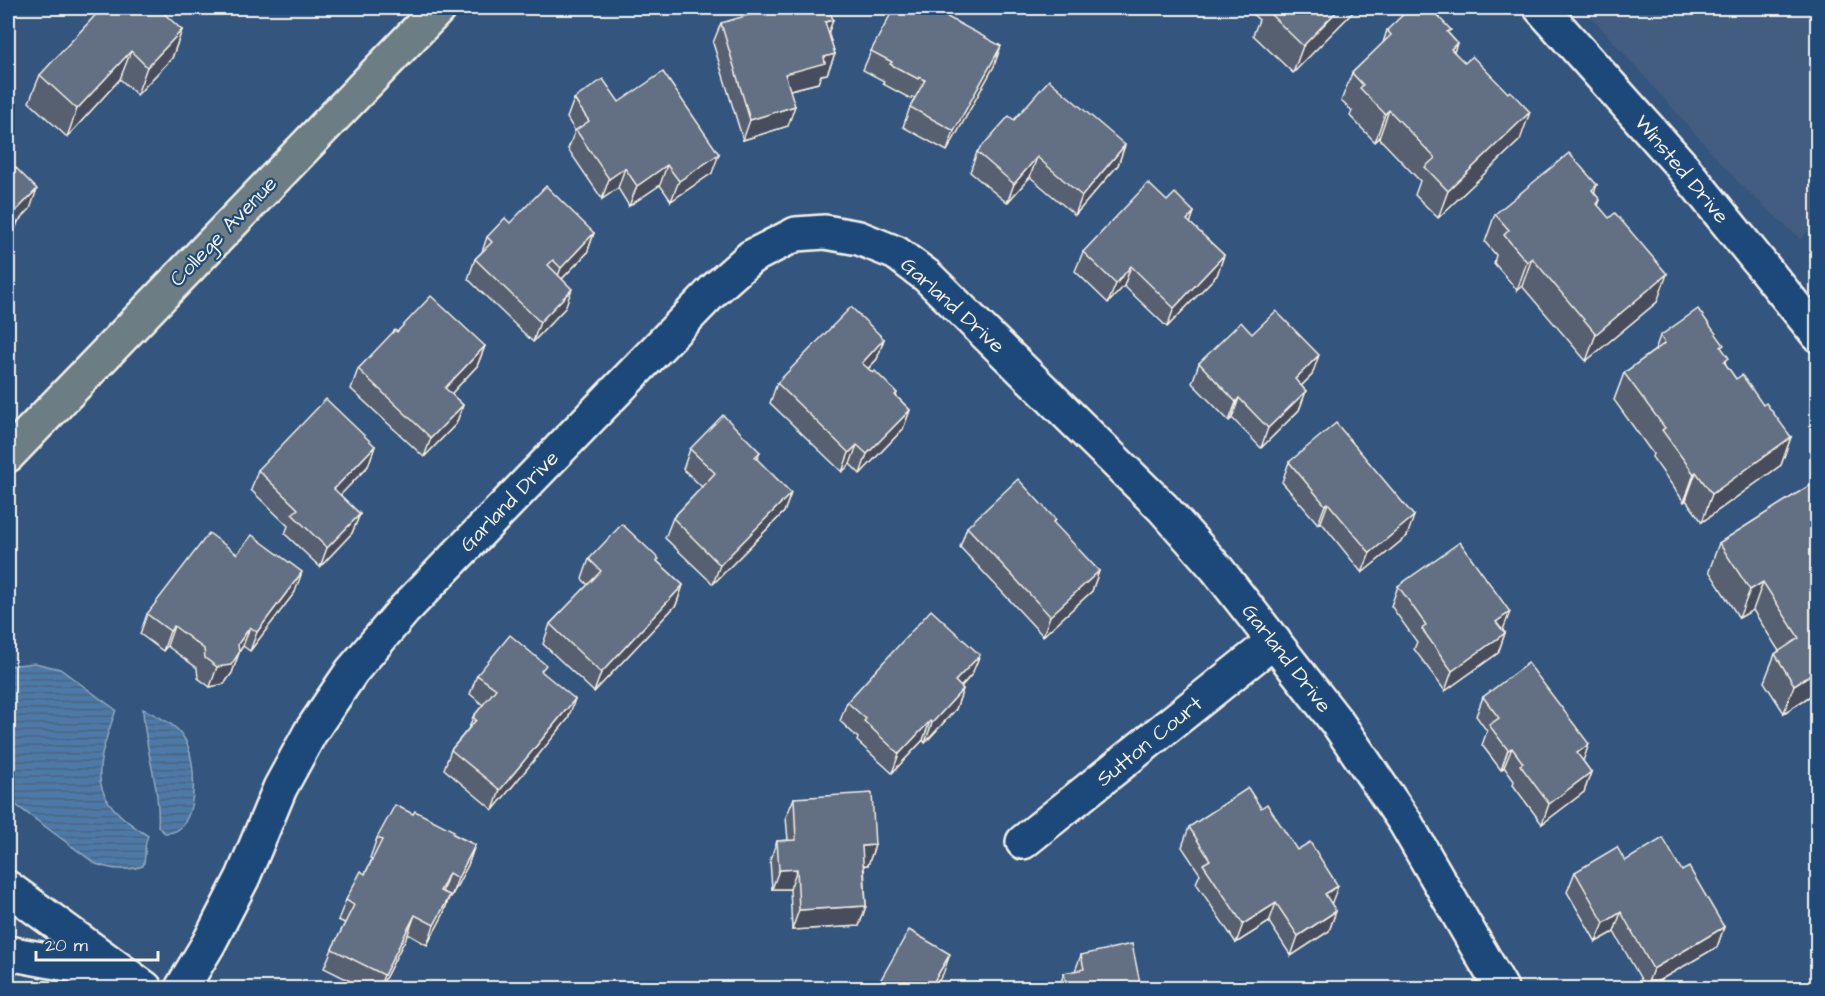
<svg xmlns="http://www.w3.org/2000/svg" width="1825" height="996" font-family="'Architects Daughter',sans-serif">
	<defs>
		<pattern id="water-rules" width="6" height="5" patternUnits="userSpaceOnUse" patternTransform="scale(1.5)"><rect width="6" height="5" fill="#4d79a8"/><path d="M0 2.5h6" fill="none" stroke="#4b637c"/></pattern>
	</defs>
	<rect width="100%" height="100%" fill="#34557d"/>
	<filter id="ink" filterUnits="userSpaceOnUse"><feTurbulence type="fractalNoise" baseFrequency=".0167" numOctaves="2"/><feDisplacementMap in="SourceGraphic" scale="12" xChannelSelector="R" yChannelSelector="G"/><feConvolveMatrix kernelMatrix="1 2 1 2 8 2 1 2 1" color-interpolation-filters="sRGB"/></filter>
	<g filter="url(#ink)">
		<path fill="#425d7f" d="M1583,8H1817V220L1801,240L1742,186Z"/>
		<g fill="url(#water-rules)" stroke="#90a9c2" stroke-width="1.5">
			<path d="M35,663L60,669L116,710C93,774 87,797 148,836C143,845 147,856 143,866C126,871 113,870 96,864L8,799V666Z"/>
			<path d="M143,709C157,716 176,724 184,738C198,759 200,836 165,833L158,827C161,787 144,748 143,709Z"/>
		</g>
		<g fill="none" stroke-linecap="round" stroke-linejoin="round">
			<defs>
				<g id="minor">
					<path d="M1541,8L1680,164L1818,335"/>
					<path d="M1023,842L1274,641"/>
					<path d="M8,888L145,988"/>
					<path d="M8,953L73,965L118,984"/>
					<path d="M182,988L209,943L243,877L280,788L310,733L352,671L404,610L714,290L751,257L796,234L825,232L859,238L896,253L927,276L1163,508L1217,569L1339,725L1405,822L1501,988"/>
				</g>
				<path id="major" d="M8,455L439,8"/>
			</defs>
			<use href="#minor" stroke="#f4f1e8" stroke-width="38"/>
			<use href="#major" stroke="#f4f1e8" stroke-width="38"/>
			<use href="#minor" stroke="#1f4a7a" stroke-width="33"/>
			<use href="#major" stroke="#6c7e84" stroke-width="33"/>
		</g>
		<g fill="#566071" stroke="#f4f1e8" stroke-width="1.5">
			<path d="M1246,8H1357L1293,73L1253,35L1259,20Z"/>
			<path d="M833,20L828,33L835,54L827,74L821,75L818,83L790,90L788,126L743,140L713,43L721,23Z"/>
			<path d="M182,30L172,58L137,95L120,79L67,137L29,102L40,75Z"/>
			<path d="M1387,30L1449,34L1457,43L1454,52L1520,140L1438,218L1415,195L1420,181L1379,138L1375,142L1350,116L1352,111L1341,101L1352,73L1383,43Z"/>
			<path d="M871,51L994,66L947,151L903,127L910,107L915,98L912,97L911,99L883,84L884,81L863,70Z"/>
			<path d="M574,99L619,102L712,173L671,201L660,185L629,206L618,188L602,199L568,149L575,131L567,118Z"/>
			<path d="M1014,120L1125,145L1118,165L1075,215L1030,177L1007,203L970,172L977,152Z"/>
			<path d="M1597,185L1594,193L1600,200L1598,206L1657,302L1586,361L1522,286L1517,290L1494,263L1496,255L1485,242L1495,214Z"/>
			<path d="M1167,201L1194,212L1190,223L1224,255L1217,275L1167,327L1124,286L1108,303L1075,271L1083,252Z"/>
			<path d="M510,223L594,233L587,253L562,279L565,308L533,342L468,279L475,259L482,252L487,237Z"/>
			<path d="M397,332L485,346L477,366L451,394L463,405L456,424L424,457L351,389L358,369Z"/>
			<path d="M1252,334L1312,375L1301,386L1306,391L1299,410L1261,448L1232,418L1229,421L1192,383L1199,363Z"/>
			<path d="M1660,336L1722,350L1726,365L1736,379L1763,405L1791,437L1781,465L1702,522L1686,500L1684,502L1652,457L1653,454L1614,400L1624,373L1655,350Z"/>
			<path d="M884,339L877,359L868,369L897,393L896,396L910,410L903,429L860,474L850,464L842,472L770,403L777,383Z"/>
			<path d="M375,446L368,466L340,495L360,514L352,533L320,567L285,534L288,526L251,490L258,470Z"/>
			<path d="M690,449L760,452L757,460L791,493L784,512L713,584L665,538L673,518L702,487L683,469Z"/>
			<path d="M1289,462L1407,536L1362,573L1321,522L1318,524L1282,482Z"/>
			<path d="M1818,480V691L1784,713L1764,682L1775,654L1779,651L1753,610L1739,618L1709,571L1719,543Z"/>
			<path d="M967,527L1099,571L1092,591L1043,636L960,547Z"/>
			<path d="M237,554L295,592L250,651L243,646L239,652L232,673L224,684L210,687L198,678L197,668L167,646L163,651L140,634L147,614Z"/>
			<path d="M589,559L658,562L683,585L676,605L594,692L543,644L550,624L588,585L582,579Z"/>
			<path d="M1398,586L1503,631L1505,633L1498,653L1445,691L1414,649L1417,642L1391,606Z"/>
			<path d="M543,673L568,719L493,810L444,769L451,750L469,728L473,717L483,705L470,694L477,675Z"/>
			<path d="M972,674L961,687L963,689L956,709L925,743L923,740L892,773L857,741L858,738L840,721L847,702Z"/>
			<path d="M1483,697L1583,761L1591,772L1584,792L1542,824L1513,785L1514,781L1504,767L1501,770L1482,745L1487,731L1476,716Z"/>
			<path d="M794,798L875,845L868,865H864L866,906L859,926L792,930L790,889H772L770,860L777,841L788,840L786,817Z"/>
			<path d="M1261,808L1336,911L1329,931L1291,956L1269,922L1236,943L1196,883L1200,874L1182,847L1189,827Z"/>
			<path d="M453,834L475,845L468,865L451,897L449,896L443,915L427,945L408,934L380,988H364L324,968L332,949L345,923L338,920L346,900L365,874L372,859L370,858L377,838Z"/>
			<path d="M1625,861L1682,871L1724,927L1717,947L1646,988L1614,932L1596,942L1567,892L1575,872Z"/>
			<path d="M1081,955L1141,988H1059L1064,973L1075,971Z"/>
		</g>
		<g fill="#464e5c" stroke="#f4f1e8" stroke-width="1.5">
			<path d="M1340,8H1357L1293,73L1303,46Z"/>
			<path d="M833,20L826,39L825,22Z"/>
			<path d="M182,30L172,58L137,95L147,67Z"/>
			<path d="M1457,43L1447,71L1451,49Z"/>
			<path d="M1001,46L994,66L947,151L954,131Z"/>
			<path d="M131,51L120,79L67,137L77,109Z"/>
			<path d="M835,54L827,74L821,75L818,83L778,93L785,74L824,57Z"/>
			<path d="M795,106L788,126L743,140L750,120Z"/>
			<path d="M1389,110L1379,138L1375,142L1385,114Z"/>
			<path d="M1530,112L1520,140L1438,218L1448,191Z"/>
			<path d="M1125,145L1118,165L1075,215L1082,196Z"/>
			<path d="M719,154L712,173L671,201L679,181Z"/>
			<path d="M1037,157L1030,177L1007,203L1014,184Z"/>
			<path d="M667,165L660,185L629,206L637,186Z"/>
			<path d="M625,168L618,188L602,199L609,179Z"/>
			<path d="M37,189L30,209L8,232L11,216Z"/>
			<path d="M1194,212L1187,232V220Z"/>
			<path d="M18,222L11,241L8,245V232Z"/>
			<path d="M594,233L587,253L554,287L561,268Z"/>
			<path d="M1224,255L1217,275L1167,327L1174,308Z"/>
			<path d="M1532,258L1522,286L1517,290L1527,262Z"/>
			<path d="M1131,266L1124,286L1108,303L1116,284Z"/>
			<path d="M1667,274L1657,302L1586,361L1596,334Z"/>
			<path d="M572,289L565,308L533,342L540,322Z"/>
			<path d="M884,339L877,359L855,382L862,363Z"/>
			<path d="M485,346L477,366L438,408L445,388Z"/>
			<path d="M1319,355L1312,375L1288,399L1295,379Z"/>
			<path d="M1306,391L1299,410L1261,448L1268,428Z"/>
			<path d="M1239,398L1232,418L1229,421L1236,402Z"/>
			<path d="M463,405L456,424L424,457L431,438Z"/>
			<path d="M910,410L903,429L860,474L867,454Z"/>
			<path d="M1791,437L1781,465L1702,522L1712,494Z"/>
			<path d="M857,445L850,464L842,472L849,453Z"/>
			<path d="M375,446L368,466L327,509L334,489Z"/>
			<path d="M1696,472L1686,500L1684,502L1694,474Z"/>
			<path d="M791,493L784,512L713,584L720,565Z"/>
			<path d="M1328,503L1321,522L1318,524L1325,505Z"/>
			<path d="M360,514L352,533L320,567L327,548Z"/>
			<path d="M1414,516L1407,536L1362,573L1370,553Z"/>
			<path d="M1099,571L1092,591L1043,636L1050,616Z"/>
			<path d="M302,572L295,592L250,651L257,632Z"/>
			<path d="M1763,582L1753,610L1739,618L1750,590Z"/>
			<path d="M683,585L676,605L594,692L601,673Z"/>
			<path d="M1510,612L1502,632L1496,622Z"/>
			<path d="M174,626L167,646L163,651L170,631Z"/>
			<path d="M250,627L243,646L231,663L238,644Z"/>
			<path d="M1505,633L1498,653L1445,691L1452,671Z"/>
			<path d="M239,653L232,673L224,684L210,687L217,667Z"/>
			<path d="M980,655L972,674L948,701L955,681Z"/>
			<path d="M1818,670V691L1784,713L1794,685Z"/>
			<path d="M963,689L956,709L925,743L932,723Z"/>
			<path d="M575,699L568,719L493,810L500,790Z"/>
			<path d="M930,721L923,740L892,773L899,754Z"/>
			<path d="M1589,744L1582,764L1577,753Z"/>
			<path d="M1512,748L1504,767L1501,770L1508,750Z"/>
			<path d="M1591,772L1584,792L1542,824L1549,804Z"/>
			<path d="M475,845L468,865L451,897L458,878Z"/>
			<path d="M875,845L868,865H855L862,846Z"/>
			<path d="M797,869L790,889H772L779,870Z"/>
			<path d="M449,873L442,892L440,891Z"/>
			<path d="M1338,886L1331,905L1325,894Z"/>
			<path d="M450,895L443,915L427,945L434,925Z"/>
			<path d="M1276,903L1269,922L1236,943L1243,924Z"/>
			<path d="M866,906L859,926L792,930L799,910Z"/>
			<path d="M1336,911L1329,931L1291,956L1298,936Z"/>
			<path d="M1621,912L1614,932L1596,942L1604,923Z"/>
			<path d="M415,915L408,934L380,988H379L384,975Z"/>
			<path d="M1724,927L1717,947L1646,988L1653,969Z"/>
			<path d="M950,954L943,974L934,988H930Z"/>
		</g>
		<g fill="#647083" stroke="#f4f1e8" stroke-width="1.5">
			<path d="M102,8H158L182,30L147,67L131,51L77,109L40,75Z"/>
			<path d="M773,8H829L833,20L825,22L835,54L824,57L825,63L785,74L795,106L750,120L721,23Z"/>
			<path d="M894,8H931L1001,46L954,131L910,107L925,80L919,77L918,79L890,64L892,62L871,51Z"/>
			<path d="M1264,8H1340L1303,46Z"/>
			<path d="M1410,8H1430L1451,30L1447,32L1457,43L1451,49L1465,63L1472,56L1508,93L1510,91L1530,112L1448,191L1425,167L1435,158L1389,110L1385,114L1360,88L1363,85L1352,73L1391,35L1387,30Z"/>
			<path d="M663,72L719,154L679,181L667,165L637,186L625,168L609,179L576,130L589,121L574,99L603,79L619,102Z"/>
			<path d="M1049,80L1125,145L1082,196L1037,157L1014,184L977,152L1009,116L1014,120Z"/>
			<path d="M1569,153L1597,185L1592,190L1600,200L1597,204L1609,218L1615,213L1667,274L1596,334L1532,258L1527,262L1504,235L1509,230L1495,214Z"/>
			<path d="M8,160L37,189L11,216L18,222L8,232Z"/>
			<path d="M1148,183L1167,201L1175,193L1194,212L1187,220L1224,255L1174,308L1131,266L1116,284L1083,252Z"/>
			<path d="M546,186L594,233L561,268L553,260L548,265L572,289L540,322L475,259L492,242L487,237L505,218L510,223Z"/>
			<path d="M431,296L485,346L445,388L463,405L431,438L358,369L395,330L397,332Z"/>
			<path d="M851,307L884,339L862,363L873,373L875,371L897,393L895,395L910,410L867,454L857,445L849,453L777,383Z"/>
			<path d="M1698,309L1724,345L1721,347L1729,358L1724,362L1736,379L1742,375L1763,405L1766,403L1791,437L1712,494L1696,472L1694,474L1662,430L1665,428L1624,373L1665,343L1660,336Z"/>
			<path d="M1276,311L1319,355L1295,379L1306,391L1268,428L1239,398L1236,402L1199,363L1241,322L1252,334Z"/>
			<path d="M326,399L375,446L334,489L360,514L327,548L292,514L298,509L258,470Z"/>
			<path d="M723,415L760,452L755,457L791,493L720,565L673,518L715,473L690,449Z"/>
			<path d="M1336,423L1414,516L1370,553L1328,503L1325,505L1289,462Z"/>
			<path d="M1018,479L1056,520L1053,522L1099,571L1050,616L967,527Z"/>
			<path d="M1818,480V670L1794,685L1775,654L1799,638L1763,582L1750,590L1719,543Z"/>
			<path d="M622,524L659,559L657,561L683,585L601,673L550,624L601,571L589,559Z"/>
			<path d="M209,533L237,554L252,535L302,572L257,632L250,627L238,644L239,653L231,665L217,667L205,658L204,649L174,626L170,631L147,614Z"/>
			<path d="M1460,542L1510,612L1496,622L1505,633L1452,671L1422,629L1426,625L1398,586Z"/>
			<path d="M931,610L980,655L955,681L963,689L932,723L930,721L899,754L864,721L866,719L847,702Z"/>
			<path d="M510,635L546,665L541,671L575,699L500,790L451,750L476,720L473,717L496,689L477,675Z"/>
			<path d="M1528,663L1589,744L1577,753L1591,772L1549,804L1520,765L1523,763L1512,748L1508,750L1489,725L1499,718L1483,697Z"/>
			<path d="M1248,788L1261,808L1267,804L1297,850L1310,842L1338,886L1325,894L1336,911L1298,936L1276,903L1243,924L1203,864L1210,860L1189,827Z"/>
			<path d="M872,793L875,845L862,846L866,906L799,910L797,869L779,870L777,841L796,840L794,798Z"/>
			<path d="M395,805L413,814L415,811L454,831L453,834L475,845L458,878L449,873L440,891L450,895L434,925L415,915L384,975L332,949L354,905L346,900L361,871L365,874L382,840L377,838Z"/>
			<path d="M1663,838L1682,871L1689,867L1724,927L1653,969L1621,912L1604,923L1575,872L1617,847L1625,861Z"/>
			<path d="M909,930L950,954L930,988H876Z"/>
			<path d="M1132,944L1141,988H1067L1064,973L1084,969L1081,955Z"/>
			<path d="M602,985L607,988H600Z"/>
		</g>
	</g>
	<g text-anchor="middle" stroke-width="4.5" stroke-linejoin="round" paint-order="stroke">
		<g font-size="21" fill="#f4f1e8" stroke="#1f4a7a">
			<text transform="translate(1682 169) rotate(50)" y="7">Winsted Drive</text>
			<text transform="translate(223 231) rotate(-46)" y="7">College Avenue</text>
			<text transform="translate(953 305) rotate(42)" y="7">Garland Drive</text>
			<text transform="translate(509 501) rotate(-46)" y="7">Garland Drive</text>
			<text transform="translate(1287 658) rotate(52)" y="7">Garland Drive</text>
			<text transform="translate(1149 741) rotate(-39)" y="7">Sutton Court</text>
		</g>
	</g>
	<rect width="1825" height="996" fill="none" stroke="#1f4a7a" stroke-width="30"/>
	<rect x="15" y="15" width="1795" height="966" fill="none" stroke="#f4f1e8" stroke-width="2" filter="url(#ink)"/>
	<path d="M36 951v9h122v-9" fill="none" stroke="#f4f1e8" stroke-width="3"/>
	<text x="45" y="951" font-size="18" fill="#f4f1e8" stroke="#1f4a7a" stroke-width="4.5" paint-order="stroke">20 m</text>
</svg>
